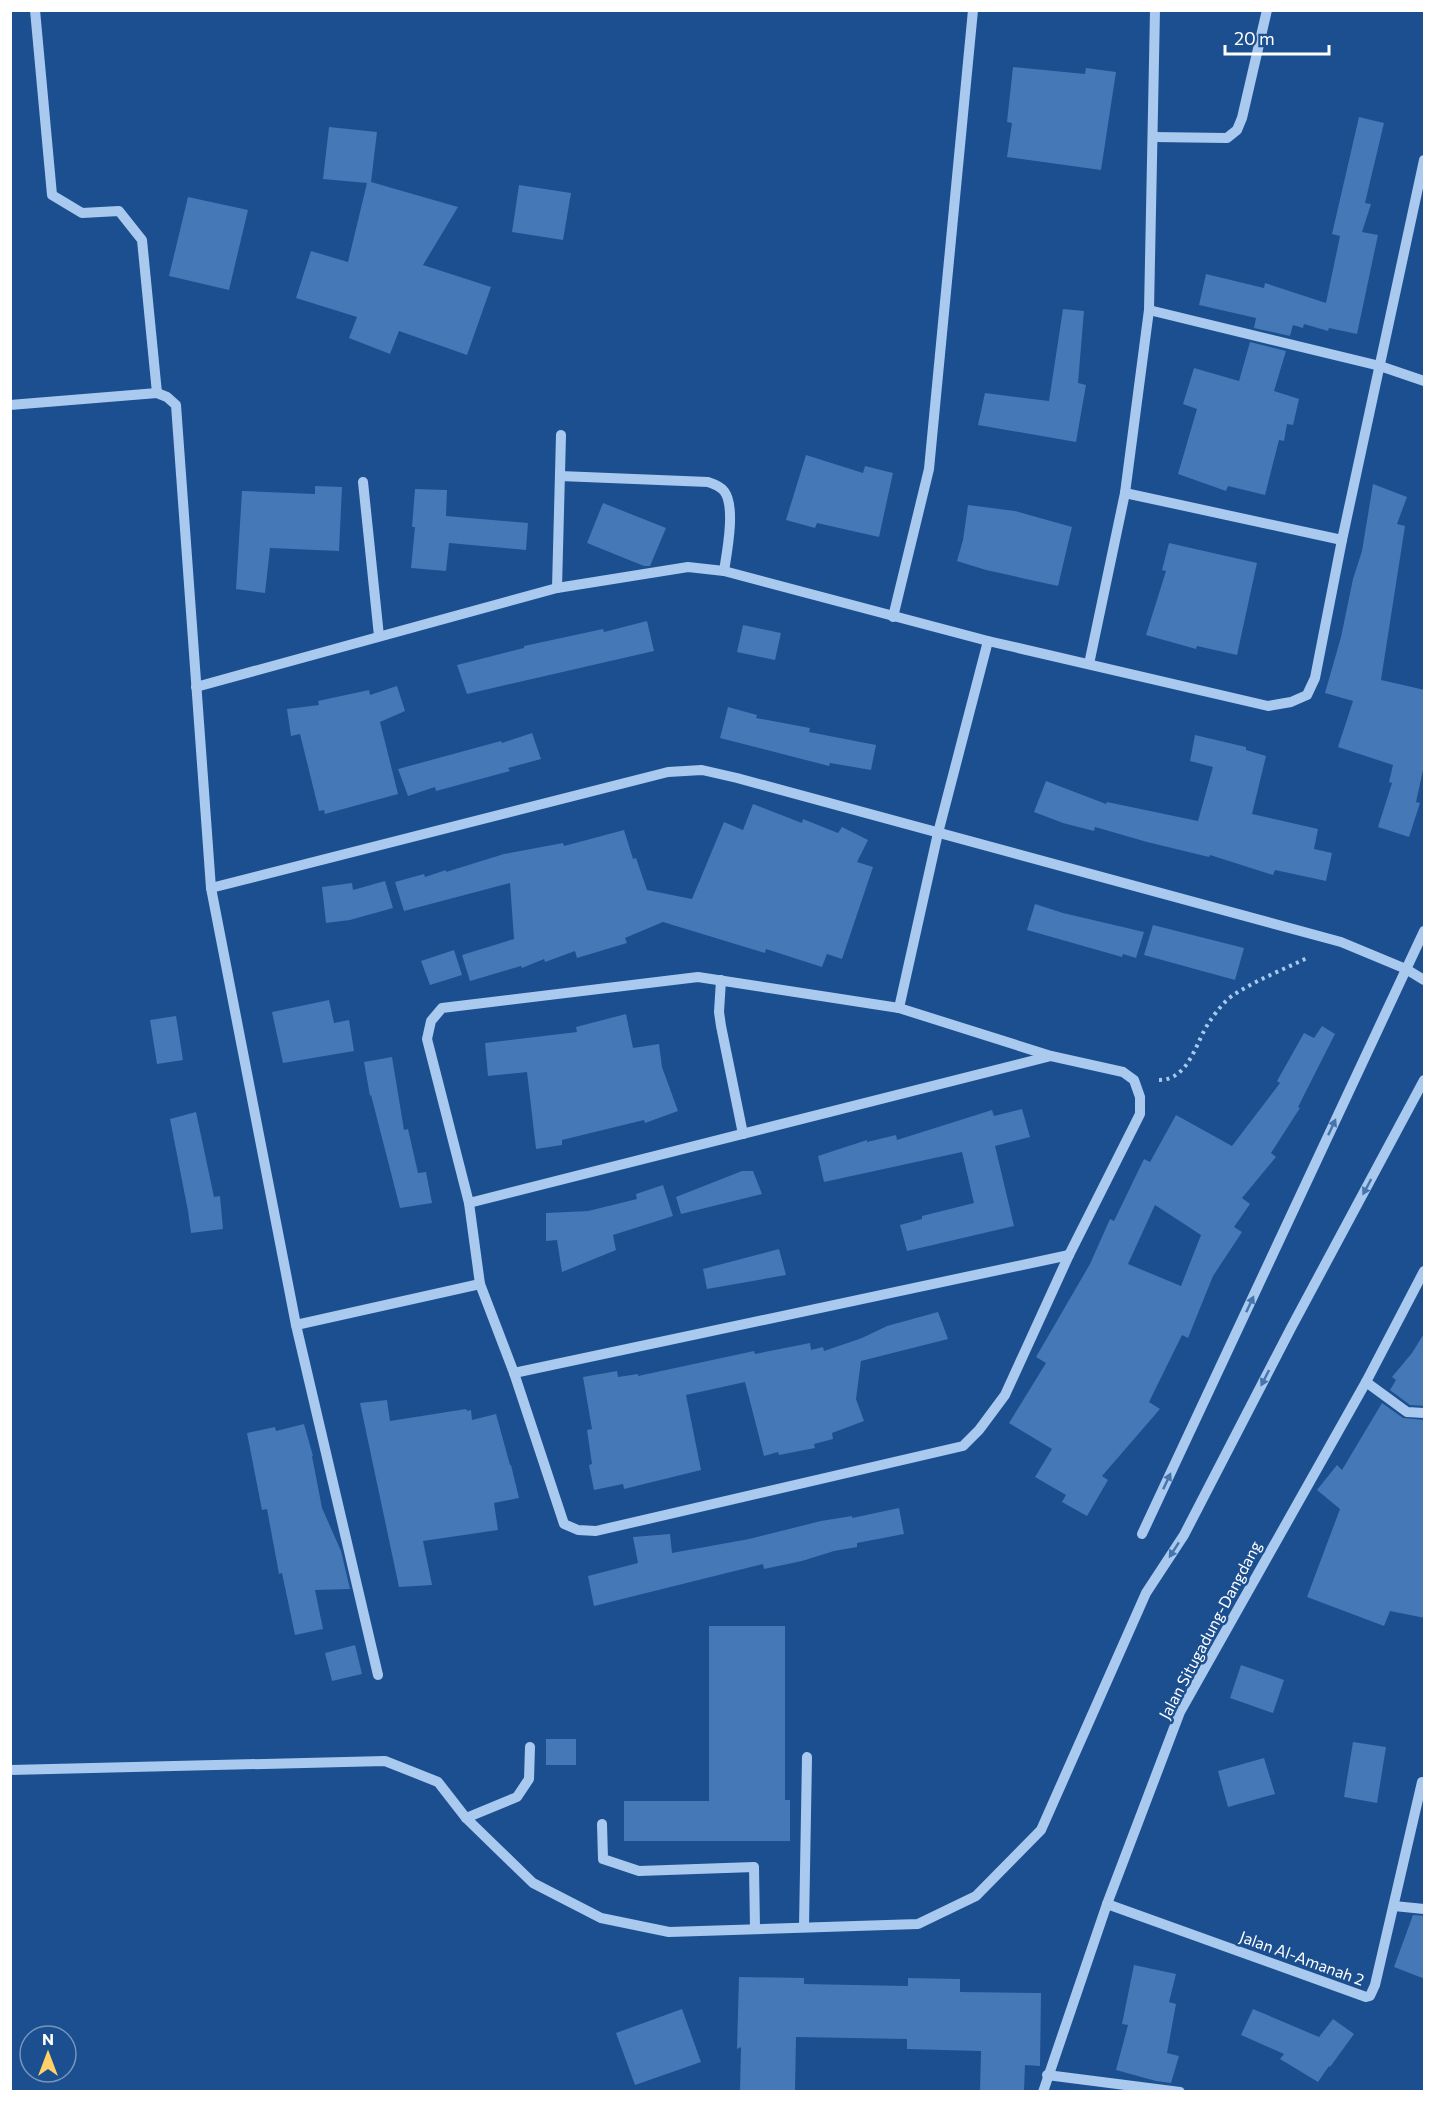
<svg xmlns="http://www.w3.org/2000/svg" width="1435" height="2102" font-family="Commissioner,sans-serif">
	<rect width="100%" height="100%" fill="#1b4f8f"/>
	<g fill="#4478b7" fill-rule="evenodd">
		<path d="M1013,67L1085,74L1086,68L1116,72L1101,170L1007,157L1012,123L1007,122Z"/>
		<path d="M1359,117L1384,123L1365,203L1371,204L1362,232L1378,235L1357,334L1329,328L1328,331L1304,324L1303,328L1293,325L1290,336L1254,328L1256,318L1199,305L1206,274L1264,288L1265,283L1326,303L1340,236L1332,234Z"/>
		<path d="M329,127L377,132L371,182L458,207L423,265L491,287L467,355L399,331L390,354L349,338L357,317L296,298L311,251L348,262L367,183L323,179Z"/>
		<path d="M519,185L571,193L563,240L512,232Z"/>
		<path d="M188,197L248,210L229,290L169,276Z"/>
		<path d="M1063,309L1084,311L1078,383L1086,385L1076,442L978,425L985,393L1049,401Z"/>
		<path d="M1250,342L1286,351L1274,391L1299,399L1293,425L1287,424L1284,441L1279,440L1265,495L1228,486L1226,491L1178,474L1197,409L1183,404L1194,368L1239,381Z"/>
		<path d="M806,455L863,473L865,466L893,473L879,537L817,523L815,528L786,520Z"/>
		<path d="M1373,484L1407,497L1397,524L1405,526L1381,680L1425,690V761L1416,802L1420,803L1409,837L1378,827L1392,783L1389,782L1393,765L1338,747L1353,701L1325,693L1341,637L1353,579L1362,551Z"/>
		<path d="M315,486L342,487L339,551L270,548L265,593L236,589L242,491L315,494Z"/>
		<path d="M415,489L447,490L446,516L528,523L526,550L449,543L446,571L411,568L415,527H412Z"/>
		<path d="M603,503L666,528L650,566H644L587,543Z"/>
		<path d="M968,505L1015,511L1072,527L1058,586L986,570L957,561L963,540Z"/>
		<path d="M1169,543L1257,563L1237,655L1197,646L1196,649L1146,635L1166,571L1162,570Z"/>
		<path d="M647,621L654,651L467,694L457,665L524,648V646L603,629L604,632Z"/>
		<path d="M743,625L781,633L775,660L737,652Z"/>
		<path d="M397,686L405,711L380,722L398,794L325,814L324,810L319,811L300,734L291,736L287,709L319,705L318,701L369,690L370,695Z"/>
		<path d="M728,707L757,715L756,718L810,728L809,732L876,745L871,770L830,763L829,766L720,738Z"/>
		<path d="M532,733L541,759L508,768L510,771L436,791L435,787L408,796L398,769L501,741L502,743Z"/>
		<path d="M1195,735L1246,747V750L1266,756L1252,814L1318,829L1314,849L1332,853L1326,881L1275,870L1273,875L1210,855L1209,857L1147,842L1095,827L1094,831L1063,823L1034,812L1046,781L1106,804L1107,802L1198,821L1213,767L1190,761Z"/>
		<path d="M753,804L802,823L803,819L838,833L842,827L868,840L857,862L873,867L842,959L827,954L822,967L766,949L765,953L663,922L625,938L627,943L577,958L575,951L545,962L544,959L522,968L521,966L470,981L462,955L514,939L510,883L404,911L395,882L424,874L425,877L446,870V872L504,854L563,843L564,846L624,830L633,859L636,858L647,890L692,899L724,822L743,830Z"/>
		<path d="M385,881L393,908L350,920L326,923L322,887L352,883L353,890Z"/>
		<path d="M1035,904L1063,913L1144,932L1136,958L1123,954L1122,957L1027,930Z"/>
		<path d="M1153,925L1244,948L1235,980L1144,955Z"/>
		<path d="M454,950L462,975L430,985L421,961Z"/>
		<path d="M329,1000L334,1023L349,1020L354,1051L283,1063L272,1012Z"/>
		<path d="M626,1014L633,1048L659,1044L662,1067L678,1111L645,1123L644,1120L562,1140V1145L536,1149L527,1072L488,1076L485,1043L577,1032L576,1027Z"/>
		<path d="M176,1016L183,1060L157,1064L150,1020Z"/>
		<path d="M1322,1026L1335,1034L1298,1107L1300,1108L1271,1153L1276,1157L1242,1198L1250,1204L1234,1227L1242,1232L1213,1276L1188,1338L1182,1335L1149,1402L1160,1409L1102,1476L1108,1480L1087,1516L1062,1502L1066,1495L1035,1477L1052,1449L1009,1423L1046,1363L1036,1357L1090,1264L1110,1219L1114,1221L1144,1159L1150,1162L1176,1115L1232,1146L1280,1083L1277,1081L1304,1033L1314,1038ZM1155,1205L1201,1235L1181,1286L1128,1264Z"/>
		<path d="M392,1057L404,1130L408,1129L418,1173L426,1172L432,1203L400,1208L371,1095L370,1096L364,1062Z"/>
		<path d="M1022,1109L1030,1137L995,1146L1014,1226L907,1251L900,1225L922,1219V1216L974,1203L962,1152L824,1182L818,1156L867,1140V1142L896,1135L897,1140L992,1110L994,1116Z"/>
		<path d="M196,1112L214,1197L220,1196L223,1229L191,1233L188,1211L170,1119Z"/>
		<path d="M742,1171H753L762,1194L681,1214L676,1197Z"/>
		<path d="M663,1185L673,1216L613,1235L616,1250L562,1272L557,1240L546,1241V1213L588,1211L637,1199L636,1194Z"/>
		<path d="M779,1249L786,1275L707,1289L703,1269Z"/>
		<path d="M938,1312L948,1339L861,1361L856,1399L864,1421L832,1433L833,1439L814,1444L815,1448L779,1455L778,1452L764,1456L745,1382L686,1395L701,1470L624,1489L623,1484L594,1490L589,1465L592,1464L587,1430L592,1429L583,1377L617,1371L618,1377L638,1374V1376L754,1351L755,1354L810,1343L811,1350L823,1347L824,1351L862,1338L887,1326Z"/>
		<path d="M1425,1332V1406L1410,1405L1390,1390L1396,1380L1392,1377L1412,1353Z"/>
		<path d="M387,1400L390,1421L466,1409L467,1411L471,1410L472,1420L496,1414L510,1465H511L519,1498L494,1503L498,1530L423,1541L432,1585L399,1587L360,1403Z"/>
		<path d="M1382,1403L1403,1418L1425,1420V1618L1390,1611L1384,1626L1307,1597L1340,1509L1317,1490L1337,1465L1342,1470Z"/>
		<path d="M304,1424L313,1456H312L322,1508L341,1551L350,1589L315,1590L323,1629L295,1635L282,1573L279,1574L267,1509L262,1510L247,1433L275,1427L276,1431Z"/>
		<path d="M899,1508L904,1534L857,1543V1547L834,1551L802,1561L764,1569L763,1564L594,1606L588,1576L638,1563L633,1537L670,1534L672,1553L749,1539L821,1521L852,1516V1518Z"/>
		<path d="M709,1626H785V1800H790V1841H624V1801H709Z"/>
		<path d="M355,1645L362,1674L332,1681L325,1653Z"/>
		<path d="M1241,1665L1284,1680L1273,1713L1230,1698Z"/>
		<rect x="546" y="1739" width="30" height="26"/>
		<path d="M1353,1742L1386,1747L1377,1803L1344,1797Z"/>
		<path d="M1264,1758L1275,1794L1228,1807L1218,1771Z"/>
		<path d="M1413,1915L1425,1916V1979L1394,1967Z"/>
		<path d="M1134,1965L1176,1974L1169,2002L1176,2004L1167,2053L1179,2056L1171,2083L1156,2081L1116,2070L1128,2025L1122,2024Z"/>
		<path d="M739,1977L804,1978V1984L908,1986V1978L960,1979V1992L1041,1993L1040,2066L1025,2065L1024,2091H980L981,2051L907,2049V2039L796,2037L795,2091H740L741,2047L737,2049Z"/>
		<path d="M682,2009L701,2062L635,2085L616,2033Z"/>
		<path d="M1253,2009L1319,2037L1333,2019L1354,2034L1330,2067L1329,2066L1318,2082L1280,2059L1284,2054L1241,2035Z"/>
	</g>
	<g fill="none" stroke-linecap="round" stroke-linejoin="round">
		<path stroke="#a9c9ee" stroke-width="4" stroke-dasharray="3 4.5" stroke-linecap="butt" d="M1159,1080C1190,1080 1196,1040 1210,1021C1216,1012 1226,999 1235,994C1258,979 1285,969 1309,957"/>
		<g stroke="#a9c9ee" stroke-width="10">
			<path d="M35,10L52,195L82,213L119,211L142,240L157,393"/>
			<path d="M1153,137L1227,138L1237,130L1242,118L1267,10"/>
			<path d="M1149,310L1380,366L1424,381"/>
			<path d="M10,405L157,393L167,397L176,405L211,888L296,1325L378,1675"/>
			<path d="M560,476L708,482C714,484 720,486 724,491C736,506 727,552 724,571"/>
			<path d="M363,482L379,636"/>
			<path d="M1125,493L1342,540"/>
			<path d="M557,588L561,435"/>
			<path d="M893,617L929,469L973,10"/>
			<path d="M1089,664L1125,493L1149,310L1155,10"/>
			<path d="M196,687L557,588L688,567L724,571L988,641L1268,706L1291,702L1307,695L1315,678L1342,540L1424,160"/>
			<path d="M211,888L668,772L702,770L737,778L1341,942L1406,969L1424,980"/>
			<path d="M698,977L899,1008L1051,1056L1123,1072L1134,1080L1140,1097V1114L1069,1255L1005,1395L979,1430L963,1446L596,1531L578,1530L564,1524L514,1373L480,1284L469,1203L427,1039L431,1021L442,1008Z"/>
			<path d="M721,980L719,1012L721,1026L743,1134"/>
			<path d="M899,1008L938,833L988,641"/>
			<path d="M469,1203L1051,1056"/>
			<path d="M296,1325L480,1284"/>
			<path d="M514,1373L1069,1255"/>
			<path d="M1366,1382L1407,1412L1424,1413"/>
			<path d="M1142,1534L1424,931"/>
			<path d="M10,1770L385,1761L438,1782L466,1818L533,1883L601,1918L669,1932L918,1924L976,1896L1041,1830L1146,1593L1184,1535L1291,1328L1424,1080"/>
			<path d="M466,1818L517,1797L529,1779L530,1747"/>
			<path d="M602,1824L603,1859L639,1871L754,1867L755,1928"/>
			<path d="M1107,1904L1366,1997L1370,1996L1375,1985L1422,1782"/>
			<path d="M1394,1906L1424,1909"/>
			<path d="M804,1927L807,1757"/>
			<path d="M1047,2075L1180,2092"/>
			<path d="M1043,2092L1107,1904L1180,1712L1366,1382L1424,1271"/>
		</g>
	</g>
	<defs><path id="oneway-solid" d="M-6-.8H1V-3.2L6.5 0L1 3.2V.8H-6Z" transform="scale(1.5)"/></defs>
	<g fill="#4674ac">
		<use href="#oneway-solid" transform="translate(1332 1127) rotate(-65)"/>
		<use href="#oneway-solid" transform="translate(1367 1187) rotate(118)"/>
		<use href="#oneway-solid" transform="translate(1250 1304) rotate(-65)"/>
		<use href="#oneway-solid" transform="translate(1265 1378) rotate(117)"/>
		<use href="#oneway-solid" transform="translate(1167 1481) rotate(-65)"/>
		<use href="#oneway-solid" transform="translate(1174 1550) rotate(123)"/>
	</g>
	<g text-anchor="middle" stroke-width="5" stroke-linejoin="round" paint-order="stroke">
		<g font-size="16" fill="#fff" stroke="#1b4f8f">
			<text transform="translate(1210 1630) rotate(-62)" y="6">Jalan Situgadung-Dangdang</text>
			<text transform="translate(1302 1958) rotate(20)" y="6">Jalan Al-Amanah 2</text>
		</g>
	</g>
	<rect width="1435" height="2102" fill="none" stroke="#ffffff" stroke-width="24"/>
	<g transform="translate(48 2054)"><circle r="28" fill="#1b4f8f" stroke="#7695bc" stroke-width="1.5"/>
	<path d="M0-4.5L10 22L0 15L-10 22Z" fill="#ffd166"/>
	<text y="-9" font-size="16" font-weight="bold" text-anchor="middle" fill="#ffffff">N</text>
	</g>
	<path d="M1225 45v9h104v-9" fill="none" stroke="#ffffff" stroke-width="3"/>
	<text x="1234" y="45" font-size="18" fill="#ffffff" stroke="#1b4f8f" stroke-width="4.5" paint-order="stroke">20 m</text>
</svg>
